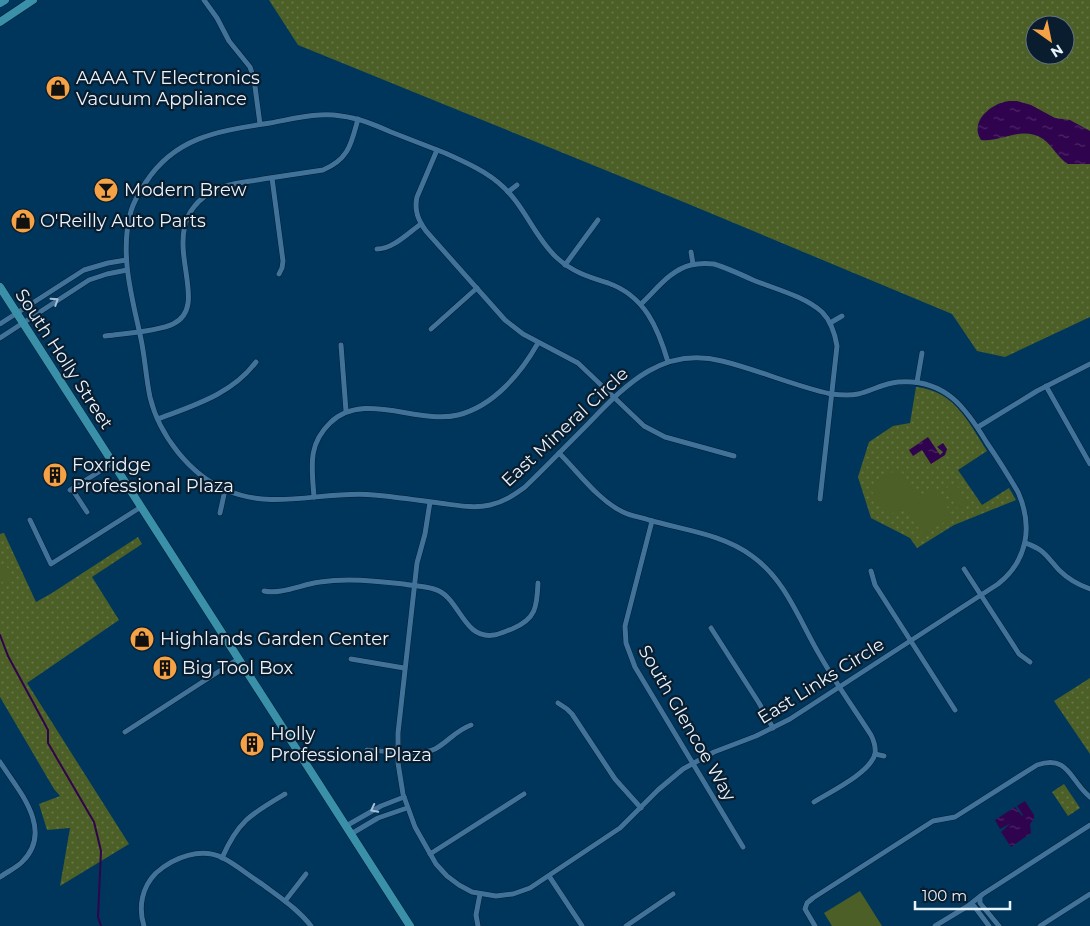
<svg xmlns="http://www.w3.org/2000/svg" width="1090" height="926" font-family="Montserrat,sans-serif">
	<defs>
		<pattern id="grass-dots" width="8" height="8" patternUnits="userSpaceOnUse" patternTransform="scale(1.25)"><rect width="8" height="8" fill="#4b5f26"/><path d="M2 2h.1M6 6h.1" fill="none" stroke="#657646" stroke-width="1.8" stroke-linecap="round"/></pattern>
		<pattern id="water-ripples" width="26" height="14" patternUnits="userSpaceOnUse" patternTransform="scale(1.25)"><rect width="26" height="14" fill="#30034e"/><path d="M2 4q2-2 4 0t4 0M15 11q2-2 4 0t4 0" fill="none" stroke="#4e2868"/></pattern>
	</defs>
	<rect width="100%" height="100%" fill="#00365b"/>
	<g fill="url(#grass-dots)" fill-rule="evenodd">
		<path d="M269,0H1090V317L1005,357L977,351L952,314L686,203L298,45ZM1035,25H1065V55H1035Z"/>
		<path d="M916,387C955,391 968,422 987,451L958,470L982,505L1009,488L1016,500L954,525L917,548L910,538L871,518L858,477L869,442L893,426L910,423Z"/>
		<path d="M4,533L36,602L52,593L138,537L142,544L92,577L119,620L27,683L129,844L60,886L70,828L47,830L39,804L60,796L54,789L0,697V534Z"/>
		<path d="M1090,678V754L1054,701Z"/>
		<path d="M1064,784L1080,808L1068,816L1052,792Z"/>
	</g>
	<g fill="#4b5f26">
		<path d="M899,468L917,497L934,487L953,516L923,535L904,506L888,516L869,487Z"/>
		<path d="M955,483L968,503L958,509L945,489Z"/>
		<path d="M5,564L15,580L5,586L0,578V567Z"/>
		<path d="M860,891L882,926H832L824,913Z"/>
	</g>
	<g fill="url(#water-ripples)">
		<path d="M1009,101H1017L1031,105L1055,118L1070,120L1090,131V164H1068C1058,158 1053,146 1043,139C1022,125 999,143 981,140C969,122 991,103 1009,101Z"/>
		<path d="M928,437L940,455L943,452L937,447L943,443L947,449L945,455L931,464L922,450L913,456L909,450Z"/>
		<path d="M1025,801L1034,815V819L1030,824L1031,833L1011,847L1001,832L1011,823L1000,829L995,820L1015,807L1022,816L1023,815L1017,806Z"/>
	</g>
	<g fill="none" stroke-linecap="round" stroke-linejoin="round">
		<path stroke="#30034e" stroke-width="2" d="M0,635L8,656L48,730V743L94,822L101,851L98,917L101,926"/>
		<defs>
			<g id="street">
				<path d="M204,0L217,18L229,41L250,67L254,79L260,124"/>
				<path d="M437,150L417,197C414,210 418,220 426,231L505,320L523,334L578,363L644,426L665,437L734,456"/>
				<path d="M272,178L283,261L282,268L279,274"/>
				<path d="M508,192L517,185"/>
				<path d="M377,249C393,249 408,233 421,224"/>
				<path d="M691,252L693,264"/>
				<path d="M565,265L598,220"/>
				<path d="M641,304C656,290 670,270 691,265C699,263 706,263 714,264C727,268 740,274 753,280C775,289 804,296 822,312C831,321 835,334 837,346L820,499"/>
				<path d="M830,323L842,316"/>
				<path d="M0,324L84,270L108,263L126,260"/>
				<path d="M431,329L477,288"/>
				<path d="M105,336C121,334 160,331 173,324C217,303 146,226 215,190C229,183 247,182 263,179C283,176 303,173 323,170C349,159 351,144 358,119"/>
				<path d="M0,338L89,280L107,274L127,270"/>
				<path d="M341,345L346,411"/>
				<path d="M917,382L922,353"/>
				<path d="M1046,386L1090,464"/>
				<path d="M158,419C195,405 232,394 256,362"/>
				<path d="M978,427L1037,391L1090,364"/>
				<path d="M559,453C579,473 598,500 623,512C631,516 640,517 649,520C683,530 723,534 752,556C787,581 800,623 822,659C837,685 855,710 871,735C874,741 876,747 875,754C870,773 830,792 814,802"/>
				<path d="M72,489L87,512"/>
				<path d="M70,490L113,463"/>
				<path d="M314,497C312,468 307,445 330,423C363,390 418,425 458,415C494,406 521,373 538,343"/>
				<path d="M430,502L425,534L417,563L398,733V763L403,794L415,827L436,864L447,876L459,885L472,892L496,896L513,894L530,888L620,828L658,790L683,769L714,752L756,736L790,719L998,584C1028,560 1033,526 1018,492C1008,475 998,459 987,443C966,408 945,378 898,382C884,383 871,391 858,394C849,396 840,395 831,394C794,386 759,370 722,361C660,345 623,388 584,428C564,448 545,468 525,487C514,495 504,502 490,505C473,509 456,505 439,503C417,500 396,497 374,495C324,490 274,511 226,490C190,475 159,435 150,397C146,378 145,358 141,339C132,297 119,254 131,211C134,201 140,191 146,182C176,136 220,131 270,123C293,119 318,112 341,116C359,118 375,125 391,132C409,139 427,146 445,153C472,165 497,176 515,200C529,218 539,241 556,257C572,272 589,277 608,283C645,296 658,328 668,362"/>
				<path d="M220,513L225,490"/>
				<path d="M30,520L51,564L141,507"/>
				<path d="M652,521L625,626L626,643L635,667L743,847"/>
				<path d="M1025,543C1044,549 1046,556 1059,570C1068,579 1079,585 1090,589"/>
				<path d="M964,569L1019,654L1030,662"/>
				<path d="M871,571L875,585L955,710"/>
				<path d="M264,591C280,595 303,584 320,582C348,578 375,581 404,584C413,586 424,586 434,589C460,596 462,640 494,635C500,634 506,631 512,629C536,619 537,607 538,583"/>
				<path d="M711,628L759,703L773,728"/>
				<path d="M351,659L404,668"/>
				<path d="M558,703L567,709L572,714L615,779L641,808"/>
				<path d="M125,732L238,659"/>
				<path d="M367,750C384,751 421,756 435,749C448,742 455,731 471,725"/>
				<path d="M875,754L884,756"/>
				<path d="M0,762C18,790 55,830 22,862C16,868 7,872 0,877"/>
				<path d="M346,826L381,806L404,797"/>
				<path d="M351,834L378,818L407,808"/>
				<path d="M430,854L524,794"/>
				<path d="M222,858C238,821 251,814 285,794"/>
				<path d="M549,876L582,926"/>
				<path d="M980,898V903L999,926"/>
				<path d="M285,901L306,874"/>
				<path d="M968,906H974L989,926"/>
				<path d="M144,926C138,907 142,887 156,873C174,857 201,847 223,858C237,865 249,876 262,884C279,897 298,909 311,926"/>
				<path d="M478,926L476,915L480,894"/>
				<path d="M626,926L673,894"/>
				<path d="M815,926L805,909L807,903L813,898L933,821L955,817L1037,765C1069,754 1070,781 1090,797"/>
				<path d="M935,926L968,906L983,894L1090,825"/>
				<path d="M1040,926L1090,894"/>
			</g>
			<g id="secondary">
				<path d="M0,3L5,0"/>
				<path d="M0,22L33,0"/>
				<path d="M0,287L410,926"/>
			</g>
		</defs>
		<use href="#street" stroke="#041d31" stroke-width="6"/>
		<use href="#secondary" stroke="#041d31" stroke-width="9"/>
		<use href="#street" stroke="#41729a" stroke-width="5"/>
		<use href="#secondary" stroke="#3990a8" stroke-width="8"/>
	</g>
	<defs><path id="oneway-chevron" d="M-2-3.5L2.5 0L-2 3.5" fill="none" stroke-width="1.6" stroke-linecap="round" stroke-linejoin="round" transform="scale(1.25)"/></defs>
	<g stroke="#a6bfd5">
		<use href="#oneway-chevron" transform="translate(55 301) rotate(-33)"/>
		<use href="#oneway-chevron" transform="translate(374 809) rotate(153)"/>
	</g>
	<defs>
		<symbol id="shop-disc" viewBox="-11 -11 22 22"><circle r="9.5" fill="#f5a246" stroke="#091d2e"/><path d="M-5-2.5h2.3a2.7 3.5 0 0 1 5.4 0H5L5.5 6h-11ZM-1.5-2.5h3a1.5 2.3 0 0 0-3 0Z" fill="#111"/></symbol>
		<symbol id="bar-disc" viewBox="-11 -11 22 22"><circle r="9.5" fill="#f5a246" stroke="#091d2e"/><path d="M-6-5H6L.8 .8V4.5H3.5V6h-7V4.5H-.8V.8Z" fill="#111"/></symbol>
		<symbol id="building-disc" viewBox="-11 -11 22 22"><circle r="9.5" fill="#f5a246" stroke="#091d2e"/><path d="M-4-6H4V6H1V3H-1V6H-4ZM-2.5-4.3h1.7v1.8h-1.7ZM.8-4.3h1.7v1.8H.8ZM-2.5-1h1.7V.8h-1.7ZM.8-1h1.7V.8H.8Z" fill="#111"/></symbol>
	</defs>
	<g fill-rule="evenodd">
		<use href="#shop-disc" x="44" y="74" width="28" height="28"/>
		<use href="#bar-disc" x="92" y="176" width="28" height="28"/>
		<use href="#shop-disc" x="9" y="207" width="28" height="28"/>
		<use href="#building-disc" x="41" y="461" width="28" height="28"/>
		<use href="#shop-disc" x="128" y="625" width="28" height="28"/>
		<use href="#building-disc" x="151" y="654" width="28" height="28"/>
		<use href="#building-disc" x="238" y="730" width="28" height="28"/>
	</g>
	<g text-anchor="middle" stroke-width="4.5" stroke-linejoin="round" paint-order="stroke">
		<g font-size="18" fill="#e9f3fc" stroke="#091d2e" text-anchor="start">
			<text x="76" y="84">AAAA TV Electronics<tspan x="76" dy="21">Vacuum Appliance</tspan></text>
			<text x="124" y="196">Modern Brew</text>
			<text x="40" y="227">O'Reilly Auto Parts</text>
			<text x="72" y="471">Foxridge<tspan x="72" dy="21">Professional Plaza</tspan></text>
			<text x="160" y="645">Highlands Garden Center</text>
			<text x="182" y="674">Big Tool Box</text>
			<text x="270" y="740">Holly<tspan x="270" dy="21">Professional Plaza</tspan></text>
		</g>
		<g font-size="18" fill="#e9f3fc" stroke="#091d2e">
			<text transform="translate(64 359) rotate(57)" y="6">South Holly Street</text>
			<text transform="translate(565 427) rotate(-43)" y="6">East Mineral Circle</text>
			<text transform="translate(821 681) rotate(-32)" y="6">East Links Circle</text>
			<text transform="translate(687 723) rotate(60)" y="6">South Glencoe Way</text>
		</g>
	</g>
	<g transform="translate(1050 40) rotate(147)"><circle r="24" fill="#091d2e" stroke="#637380"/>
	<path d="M0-4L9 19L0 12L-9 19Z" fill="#f5a246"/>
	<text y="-8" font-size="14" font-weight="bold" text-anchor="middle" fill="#e9f3fc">N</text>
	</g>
	<path d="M915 901v8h95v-8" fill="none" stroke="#e9f3fc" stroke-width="2.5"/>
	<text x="922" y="901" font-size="15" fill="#e9f3fc" stroke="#091d2e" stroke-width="4" paint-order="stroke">100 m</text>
</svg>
